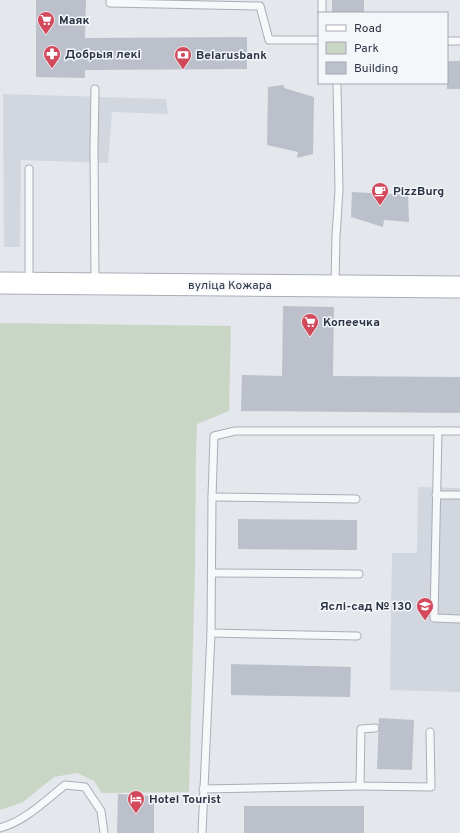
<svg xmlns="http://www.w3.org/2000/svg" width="460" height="833" font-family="Overpass,sans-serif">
	<rect width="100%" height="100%" fill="#e4e7ec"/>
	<g fill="#d2d6de">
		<path d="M3,94L166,99L168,114L112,112L108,163L21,160L20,247H4Z"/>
		<path d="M418,487L460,488V692L390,690L392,553H417Z"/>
	</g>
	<path fill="#c9d6c5" d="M0,323L231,326L229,411L197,424L196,449L195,567L189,792L102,793L94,781L77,773L54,777L23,802L0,810Z"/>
	<g fill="#bbc0ca">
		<path d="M36,0H86L85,38L247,37V69L85,70V78L36,77Z"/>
		<rect x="332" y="0" width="32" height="13"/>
		<rect x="447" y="61" width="13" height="28"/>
		<path d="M284,85V88L314,97L313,154L297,158L298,152L267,145L268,87Z"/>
		<path d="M352,192L408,195L409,222L384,220L383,227L351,217Z"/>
		<path d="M283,306L334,307L333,376L460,377V413L241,411L242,375L282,376Z"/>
		<path d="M238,519L357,520V550L238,549Z"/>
		<path d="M231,664L351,667L350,697L231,695Z"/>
		<path d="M379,718L414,720L412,770L377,769Z"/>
		<path d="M118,794L154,796V833H117Z"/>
		<rect x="244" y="806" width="120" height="27"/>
	</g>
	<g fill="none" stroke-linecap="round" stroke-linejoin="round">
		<defs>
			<g id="service">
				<path d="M110,0V3L260,6L269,40H319"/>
				<path d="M322,13V0"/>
				<path d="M447,41H460"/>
				<path d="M95,89L94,147L95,282"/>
				<path d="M29,281V169"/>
				<path d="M335,285L336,236L339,190L337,83"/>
				<path d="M438,431L434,618L460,619"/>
				<path d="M436,495H460"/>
				<path d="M212,497L356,499"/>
				<path d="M212,573L359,574"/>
				<path d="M211,633L357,636"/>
				<path d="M375,728L361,729L360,786L431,787L430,732"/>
				<path d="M203,789L360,786"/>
				<path d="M0,828C25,821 45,801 65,785L85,787L101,811L104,833"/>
				<path d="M202,833L211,633L212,497L214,436L235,431H460"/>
			</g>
			<path id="secondary" d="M0,283L460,287"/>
		</defs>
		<use href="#service" stroke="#a9aeb7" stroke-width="9"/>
		<use href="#secondary" stroke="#a9aeb7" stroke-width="23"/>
		<use href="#service" stroke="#f7f8fa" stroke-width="7"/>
		<use href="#secondary" stroke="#fff" stroke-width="21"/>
	</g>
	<defs>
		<symbol id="supermarket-pin" viewBox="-11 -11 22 30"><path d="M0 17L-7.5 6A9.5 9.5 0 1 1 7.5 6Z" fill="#d1495b" stroke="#f4f6f9"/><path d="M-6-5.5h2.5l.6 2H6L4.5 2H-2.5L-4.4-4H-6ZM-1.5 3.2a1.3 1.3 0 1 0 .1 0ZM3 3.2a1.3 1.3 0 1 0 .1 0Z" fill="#fff"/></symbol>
		<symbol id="pharmacy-pin" viewBox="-11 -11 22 30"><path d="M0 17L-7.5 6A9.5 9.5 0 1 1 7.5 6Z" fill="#d1495b" stroke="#f4f6f9"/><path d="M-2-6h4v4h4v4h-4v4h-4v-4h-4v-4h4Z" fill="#fff"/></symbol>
		<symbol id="bank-pin" viewBox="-11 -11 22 30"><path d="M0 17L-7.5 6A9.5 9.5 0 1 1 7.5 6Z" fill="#d1495b" stroke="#f4f6f9"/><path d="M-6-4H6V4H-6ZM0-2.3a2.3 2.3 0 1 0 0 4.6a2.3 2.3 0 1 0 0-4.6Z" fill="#fff"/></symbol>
		<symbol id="cafe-pin" viewBox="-11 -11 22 30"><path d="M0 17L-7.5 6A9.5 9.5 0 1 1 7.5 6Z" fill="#d1495b" stroke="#f4f6f9"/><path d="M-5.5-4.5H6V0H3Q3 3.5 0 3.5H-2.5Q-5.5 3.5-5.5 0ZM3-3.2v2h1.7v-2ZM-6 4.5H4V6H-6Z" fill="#fff"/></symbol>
		<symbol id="school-pin" viewBox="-11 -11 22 30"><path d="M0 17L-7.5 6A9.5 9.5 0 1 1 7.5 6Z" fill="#d1495b" stroke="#f4f6f9"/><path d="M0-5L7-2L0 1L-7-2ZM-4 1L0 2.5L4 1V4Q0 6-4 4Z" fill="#fff"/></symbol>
		<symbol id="hotel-pin" viewBox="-11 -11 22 30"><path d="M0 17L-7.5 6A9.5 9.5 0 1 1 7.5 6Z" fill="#d1495b" stroke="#f4f6f9"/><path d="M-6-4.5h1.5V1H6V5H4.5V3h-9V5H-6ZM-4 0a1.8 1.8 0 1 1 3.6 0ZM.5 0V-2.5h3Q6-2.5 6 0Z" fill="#fff"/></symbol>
	</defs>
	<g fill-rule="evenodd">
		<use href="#supermarket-pin" x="36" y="10" width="20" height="27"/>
		<use href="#pharmacy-pin" x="42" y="44" width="20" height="27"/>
		<use href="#bank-pin" x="173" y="45" width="20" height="27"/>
		<use href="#cafe-pin" x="370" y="181" width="20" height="27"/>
		<use href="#supermarket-pin" x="300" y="312" width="20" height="27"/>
		<use href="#school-pin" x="415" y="596" width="20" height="27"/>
		<use href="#hotel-pin" x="126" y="789" width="20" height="27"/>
	</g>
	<g text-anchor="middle" stroke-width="3" stroke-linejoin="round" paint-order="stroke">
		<g font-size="12" font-weight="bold" fill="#2b3445" stroke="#f4f6f9" text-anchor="start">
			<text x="59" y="24">Маяк</text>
			<text x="65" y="58">Добрыя лекі</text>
			<text x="196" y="59">Belarusbank</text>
			<text x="393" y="195">PizzBurg</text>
			<text x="323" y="326">Копеечка</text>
			<text x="412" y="610" text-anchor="end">Яслі-сад № 130</text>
			<text x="149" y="803">Hotel Tourist</text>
		</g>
		<g font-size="12" fill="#2b3445" stroke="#f4f6f9">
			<text x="230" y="289">вуліца Кожара</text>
		</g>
	</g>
	<rect x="318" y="12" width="130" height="72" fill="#f4f6f9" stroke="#a4a8b1"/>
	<rect x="326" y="25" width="20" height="6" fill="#ffffff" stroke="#a4a8b1"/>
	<text x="354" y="32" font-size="12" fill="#2b3445">Road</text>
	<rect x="326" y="42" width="20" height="12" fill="#c9d6c5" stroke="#a4a8b1"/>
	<text x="354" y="52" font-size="12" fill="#2b3445">Park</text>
	<rect x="326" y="62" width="20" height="12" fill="#bbc0ca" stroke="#a4a8b1"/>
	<text x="354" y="72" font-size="12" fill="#2b3445">Building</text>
</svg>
